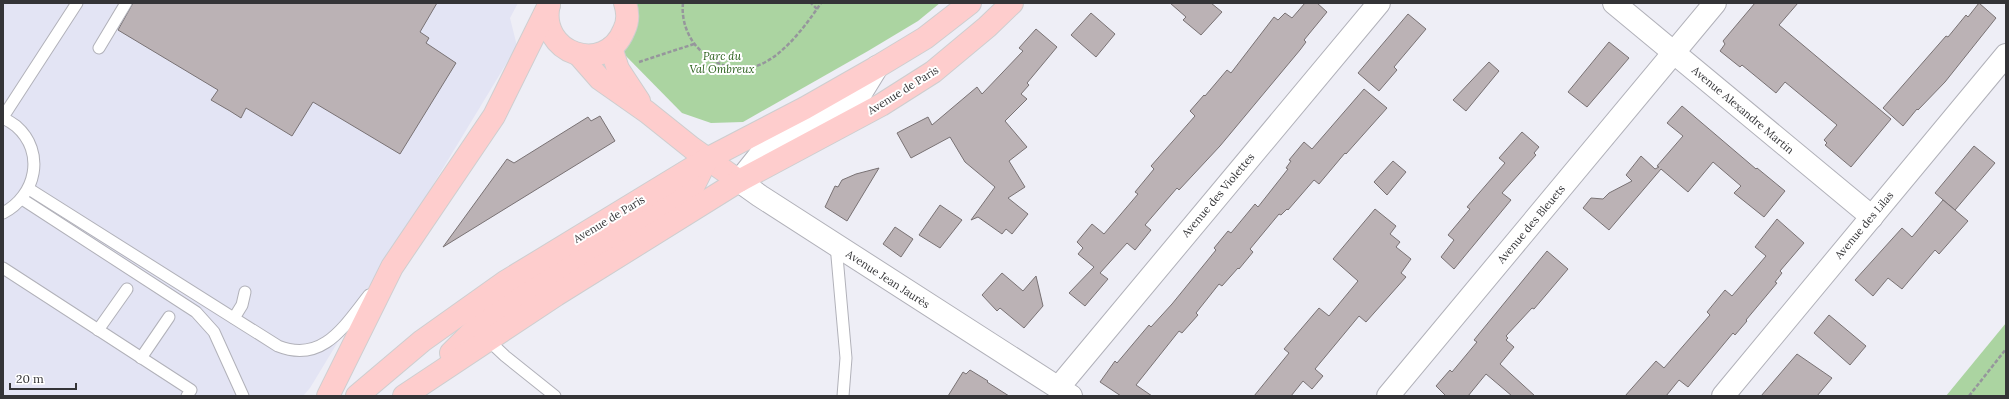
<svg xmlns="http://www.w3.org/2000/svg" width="2009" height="399" font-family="Lora,serif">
	<rect width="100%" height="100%" fill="#eeeef6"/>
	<path fill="#e3e4f4" d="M3,3H518L510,18L517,46L310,388L303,396H3Z"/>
	<g fill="#abd4a1">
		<path d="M633,3H940L918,21L868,51L743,122L711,123L682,113L621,51Z"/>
		<path d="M2006,323V396H1946Z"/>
	</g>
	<g fill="#bbb2b5" stroke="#797274">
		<path d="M133,3H437L420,32L429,38L426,43L456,63L400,154L313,102L292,136L246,108L241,118L230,111L211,100L218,90L118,30Z"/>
		<path d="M1170,3H1211L1222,12L1201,35L1183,20L1186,17Z"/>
		<path d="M1305,3H1317L1327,12L1304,40L1306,42L1300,50L1220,146L1179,190L1177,188L1145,225L1151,230L1135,250L1127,243L1100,273L1108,279L1085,306L1069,293L1094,267L1078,254L1083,248L1077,242L1092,224L1104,234L1138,194L1135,192L1154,169L1151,166L1195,116L1190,111L1204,95L1205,96L1227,70L1231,73L1274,17L1278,20L1285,13L1292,18Z"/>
		<path d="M1755,3H1798L1779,25L1891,119L1851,167L1825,145L1827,143L1824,140L1837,125L1785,82L1776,93L1742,65L1740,67L1720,51L1725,44L1723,41Z"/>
		<path d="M1979,3L1996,18L1945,82L1918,110L1917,109L1903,126L1883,108L1946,36L1948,37L1966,15L1968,17Z"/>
		<path d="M1091,13L1115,34L1096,57L1071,35Z"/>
		<path d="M1408,14L1426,29L1394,67L1397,70L1379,91L1358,73Z"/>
		<path d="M1036,29L1057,47L1027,83L1029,85L1021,94L1027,99L1005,121L1027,147L1009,161L1025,187L1008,198L1028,214L1012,234L1006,229L1002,234L978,217L971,220L995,187L965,162L950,137L911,158L897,133L928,117L932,125L977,87L982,94L1023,51L1019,48Z"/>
		<path d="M1609,42L1629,58L1587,107L1568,92Z"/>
		<path d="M1489,62L1499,71L1466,111L1453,100Z"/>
		<path d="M1364,89L1387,108L1346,154L1345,153L1319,184L1314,180L1288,210L1287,209L1281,215L1279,214L1250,249L1253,252L1239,269L1238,268L1222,286L1219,284L1196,313L1198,315L1182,333L1179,331L1136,385L1152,396H1121L1100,382L1115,361L1117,363L1149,325L1151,327L1172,304L1216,250L1214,248L1228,231L1231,233L1255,204L1258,207L1288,169L1286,168L1291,161L1289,160L1304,142L1312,149Z"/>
		<path d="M1682,106L1756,169L1757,168L1785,191L1764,217L1734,193L1741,186L1713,162L1688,192L1661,169L1609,230L1583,208L1591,198L1603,199L1609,193L1632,181L1626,175L1641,156L1655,169L1659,167L1657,166L1683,136L1667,123Z"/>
		<path d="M600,116L615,141L443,247L507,159L514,163L588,117L591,121Z"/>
		<path d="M1522,132L1539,147L1534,153L1536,155L1502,193L1511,200L1454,269L1441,257L1454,240L1448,235L1470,209L1467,207L1505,163L1499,158Z"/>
		<path d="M1974,146L1995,163L1955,210L1935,193Z"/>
		<path d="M1393,161L1406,172L1387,195L1374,182Z"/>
		<path d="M879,168L847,221L825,207L835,186L838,187L842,180L856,174Z"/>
		<path d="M1943,200L1968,221L1939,254L1935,250L1902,289L1888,278L1873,296L1855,280L1902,228L1912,237Z"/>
		<path d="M940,205L962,220L940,248L919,235Z"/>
		<path d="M1375,209L1396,226L1390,234L1400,242L1396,247L1411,259L1401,273L1406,277L1366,322L1359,316L1315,369L1323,376L1312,389L1303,381L1291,396H1254L1289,353L1284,349L1319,308L1329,316L1358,281L1333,259Z"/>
		<path d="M1777,219L1804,243L1780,271L1782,273L1775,282L1777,283L1746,320L1747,321L1735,335L1733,333L1688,387L1679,380L1666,396H1625L1656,361L1664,368L1710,315L1707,312L1725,290L1732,296L1766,256L1755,247Z"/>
		<path d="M895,227L913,239L901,257L883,244Z"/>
		<path d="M1547,251L1568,269L1534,309L1532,308L1506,336L1508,338L1506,340L1514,347L1500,364L1535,396H1512L1486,374L1468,396H1446L1436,386L1450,370L1452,372L1477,342L1474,340Z"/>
		<path d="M1002,273L1023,291L1036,276L1043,306L1024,328L1000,308L997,311L982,295Z"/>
		<path d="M1829,315L1866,346L1850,365L1814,333Z"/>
		<path d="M1797,354L1832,378L1817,396H1761Z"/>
		<path d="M970,370L988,381L987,382L1009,396H948L963,372L966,374Z"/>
	</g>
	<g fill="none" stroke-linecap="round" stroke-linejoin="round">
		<defs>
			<g id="service">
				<path d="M99,48L126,3"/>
				<path d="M3,117L77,3"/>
				<path d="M3,118C7,120 12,123 16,126C46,152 36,196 3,213"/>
				<path d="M29,189L278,346C323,364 345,325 369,295"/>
				<path d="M22,199L196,312L214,332L243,396"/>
				<path d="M836,245L846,358L843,396"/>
				<path d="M3,268L191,390L187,396"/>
				<path d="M234,318L242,305L245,292"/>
				<path d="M98,330L127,289"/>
				<path d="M488,340L505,356L555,396"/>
				<path d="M141,358L169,317"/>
			</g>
			<g id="minor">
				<path d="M1614,3L1872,217"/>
				<path d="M877,67L858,98L811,121L770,147L759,156L739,181L760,196L1071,396"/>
				<path d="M1058,388L1379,3"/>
				<path d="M1388,396L1715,3"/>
				<path d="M1723,396L2006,55"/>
			</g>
			<g id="primary">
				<path d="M549,4C537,53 605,77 624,30C628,22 628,12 625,3"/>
				<path d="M611,48L618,69L639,101"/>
				<path d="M579,55L600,79L647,112L692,148L739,181"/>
				<path d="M451,353L485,319L691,191L707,159"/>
				<path d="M328,396L392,267L494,116L549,5"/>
				<path d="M357,396L422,341L505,282L707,159L805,108L877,67L925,38L970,3"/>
				<path d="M404,396L556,295L739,181L881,105L933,72L987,27L1012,3"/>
			</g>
		</defs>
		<use href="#service" stroke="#b1b1b9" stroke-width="13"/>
		<use href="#minor" stroke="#b1b1b9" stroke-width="24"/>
		<use href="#primary" stroke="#cececf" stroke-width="24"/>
		<g stroke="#96969c" stroke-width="2.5" stroke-dasharray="4 2" stroke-linecap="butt">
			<path d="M683,3C681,20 688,39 700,50C749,95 788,50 817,9L811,3"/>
			<path d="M817,9L821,3"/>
			<path d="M639,62L694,44"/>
			<path d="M1969,396L2006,349"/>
		</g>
		<use href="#service" stroke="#fff" stroke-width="11"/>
		<use href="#minor" stroke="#fff" stroke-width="22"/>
		<use href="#primary" stroke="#fecdcd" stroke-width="22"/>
	</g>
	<g text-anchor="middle" stroke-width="4" stroke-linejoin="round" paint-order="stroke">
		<g font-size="11" font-style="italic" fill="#295f1a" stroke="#fff">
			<text x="722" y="60">Parc du<tspan x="722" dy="13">Val Ombreux</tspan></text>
		</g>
		<g font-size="11" fill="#343437" stroke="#fff">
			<text transform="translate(903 90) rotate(-32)" y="4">Avenue de Paris</text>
			<text transform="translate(1743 110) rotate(40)" y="4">Avenue Alexandre Martin</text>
			<text transform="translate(1218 195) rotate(-50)" y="4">Avenue des Violettes</text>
			<text transform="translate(609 219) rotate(-31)" y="4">Avenue de Paris</text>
			<text transform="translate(1531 224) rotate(-50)" y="4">Avenue des Bleuets</text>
			<text transform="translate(1864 225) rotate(-50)" y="4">Avenue des Lilas</text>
			<text transform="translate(888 279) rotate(33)" y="4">Avenue Jean Jaurès</text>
		</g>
	</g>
	<rect width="2009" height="399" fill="none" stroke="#343437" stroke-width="8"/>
	<path d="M10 383v6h66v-6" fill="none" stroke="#343437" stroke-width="2"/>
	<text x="16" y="383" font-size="12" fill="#343437" stroke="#ffffff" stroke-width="3" paint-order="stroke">20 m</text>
</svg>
